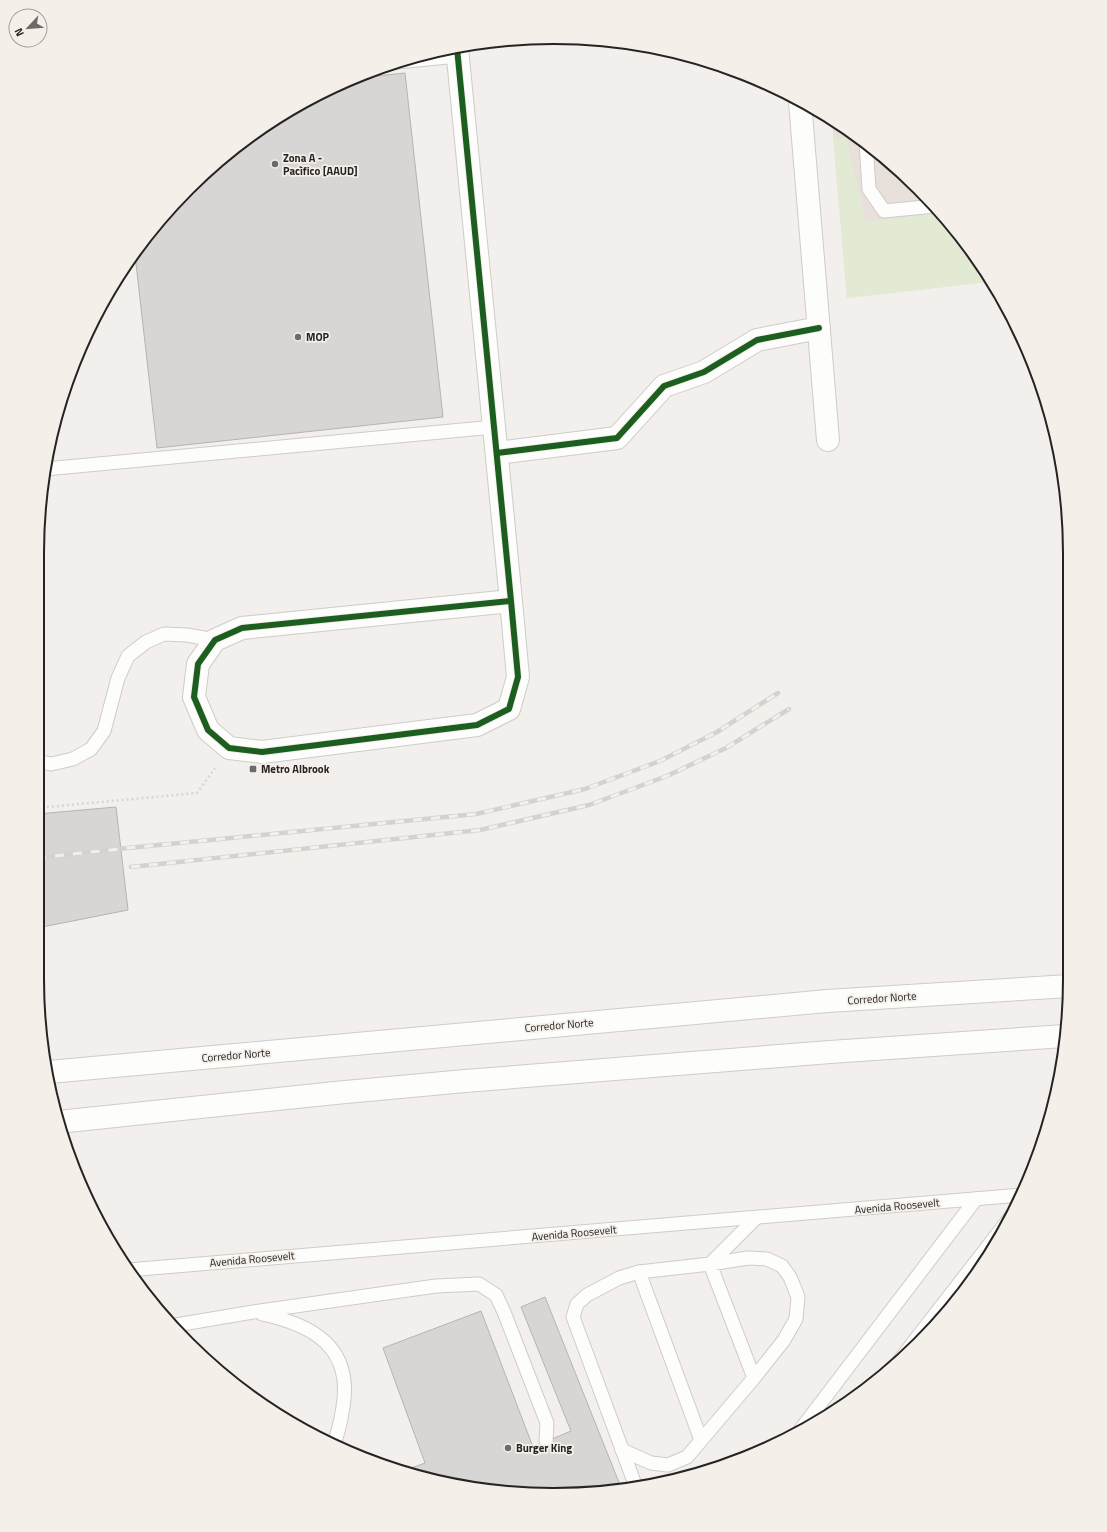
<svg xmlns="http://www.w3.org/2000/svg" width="1107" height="1532" font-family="'Titillium Web',sans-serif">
	<rect width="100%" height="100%" fill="#f2efed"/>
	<path fill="#e8e0da" d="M832,121L868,144L942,213L988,282L847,298Z"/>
	<path fill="#e3ead4" d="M833,138H846L866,222L940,212L988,282L847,298Z"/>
	<g fill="#d8d6d4" stroke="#b6b3b2">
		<path d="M405,73L443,417L157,448L135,255L165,213L213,165L295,106L357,78Z"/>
		<path d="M116,807L128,910L37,928V814Z"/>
		<path d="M545,1297L622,1490L486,1491L420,1477L403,1471L425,1463L383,1348L481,1311L533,1447L571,1431L521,1307Z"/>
	</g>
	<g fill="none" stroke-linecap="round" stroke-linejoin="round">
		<defs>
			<g id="lane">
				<path d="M397,62L458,56"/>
				<path d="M866,143L869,189L884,211L935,206"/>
				<path d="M45,469L494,427"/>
				<path d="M37,761L51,764L73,759L91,749L104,731L118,678L128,656L146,642L164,634L187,635L215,640"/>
				<path d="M128,1270L1021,1195"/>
				<path d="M639,1272L701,1440"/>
				<path d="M262,1314C313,1325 353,1347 343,1407C341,1419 339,1433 333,1445"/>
				<path d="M176,1325L253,1312L436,1286L479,1284L496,1295L504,1312L547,1423L546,1441"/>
				<path d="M899,1361L1009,1219"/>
				<path d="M798,1433L976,1199"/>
				<path d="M622,1450L651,1463L668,1465L687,1457L754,1378L784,1340L796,1319L798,1297L790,1277L782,1266L767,1259L748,1258L710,1264L754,1378"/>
				<path d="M636,1487L573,1317L577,1304L587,1295L619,1278L639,1272L710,1264L756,1218"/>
			</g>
			<g id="street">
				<path d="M457,48L511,601L518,677L509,709L477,725L262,752L229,748L208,730L194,697L198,664L215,640L242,628L511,601"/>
				<path d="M800,102L828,440"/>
				<path d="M497,453L617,438L664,386L704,372L757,340L819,328"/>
			</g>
			<g id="highway">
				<path d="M49,1072L827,1001L1069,986"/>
				<path d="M58,1122L335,1093L465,1081L830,1052L1065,1036"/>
			</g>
		</defs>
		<use href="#lane" stroke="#ceccca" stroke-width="15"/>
		<use href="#street" stroke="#ceccca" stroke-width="24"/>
		<use href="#highway" stroke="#ceccca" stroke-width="24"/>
		<path stroke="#d7d6d5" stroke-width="2.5" stroke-dasharray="2 3" stroke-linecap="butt" d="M37,808L197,793L215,768"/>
		<use href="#lane" stroke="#fdfdfc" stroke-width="13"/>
		<use href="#street" stroke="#fdfdfc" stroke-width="22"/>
		<use href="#highway" stroke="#fdfdfc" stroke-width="22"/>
		<defs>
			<g id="rail">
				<path d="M37,858L128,848L476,814L585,789L660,761L717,732L778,693"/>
				<path d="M131,867L480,830L589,805L667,776L726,748L789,709"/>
			</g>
		</defs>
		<use href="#rail" stroke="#d3d2d1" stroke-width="4.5"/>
		<use href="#rail" stroke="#f5efea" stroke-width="3" stroke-dasharray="9" stroke-linecap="butt"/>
		<defs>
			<g id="cycleway">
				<path d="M457,48L511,601L518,677L509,709L477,725L262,752L229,748L208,730L194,697L198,664L215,640L242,628L511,601"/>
				<path d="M497,453L617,438L664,386L704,372L757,340L819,328"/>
			</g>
		</defs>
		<use href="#cycleway" stroke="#f5efea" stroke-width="8"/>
		<use href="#cycleway" stroke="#1b5e20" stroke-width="6"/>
	</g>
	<g fill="#6d6b69" stroke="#f5efea" stroke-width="1.5">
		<circle cx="275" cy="164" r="4"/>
		<circle cx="298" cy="337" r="4"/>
		<rect x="249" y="765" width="8" height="8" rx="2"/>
		<circle cx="508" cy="1448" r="4"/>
	</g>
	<g text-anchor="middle" stroke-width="3.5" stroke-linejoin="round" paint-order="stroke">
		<g font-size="11" font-weight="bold" fill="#262422" stroke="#f5efea" text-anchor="start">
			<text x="283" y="162">Zona A -<tspan x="283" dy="13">Pacìfico [AAUD]</tspan></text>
			<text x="306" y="341">MOP</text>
			<text x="261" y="773">Metro Albrook</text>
			<text x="516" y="1452">Burger King</text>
		</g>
		<g font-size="11" fill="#262422" stroke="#f5efea">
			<text transform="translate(882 998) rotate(-4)" y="4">Corredor Norte</text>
			<text transform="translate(559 1025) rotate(-5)" y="4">Corredor Norte</text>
			<text transform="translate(236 1055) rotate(-5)" y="4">Corredor Norte</text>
			<text transform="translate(897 1206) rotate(-5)" y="4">Avenida Roosevelt</text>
			<text transform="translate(574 1233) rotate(-5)" y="4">Avenida Roosevelt</text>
			<text transform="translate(252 1259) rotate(-5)" y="4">Avenida Roosevelt</text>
		</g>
	</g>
	<path d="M0 0H1107V1532H0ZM553 44H554A509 509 0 0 1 1063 553V979A509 509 0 0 1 554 1488H553A509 509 0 0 1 44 979V553A509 509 0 0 1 553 44Z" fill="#f5efea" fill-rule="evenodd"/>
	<path fill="none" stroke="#262422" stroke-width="2" d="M553 44H554A509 509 0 0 1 1063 553V979A509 509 0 0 1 554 1488H553A509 509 0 0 1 44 979V553A509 509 0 0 1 553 44Z"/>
	<g transform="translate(28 28) rotate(244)"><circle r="19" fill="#f5efea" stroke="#a29e9a"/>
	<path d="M0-3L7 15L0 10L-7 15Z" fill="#6d6b69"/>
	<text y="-6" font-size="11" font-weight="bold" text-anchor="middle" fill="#262422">N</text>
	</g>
</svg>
